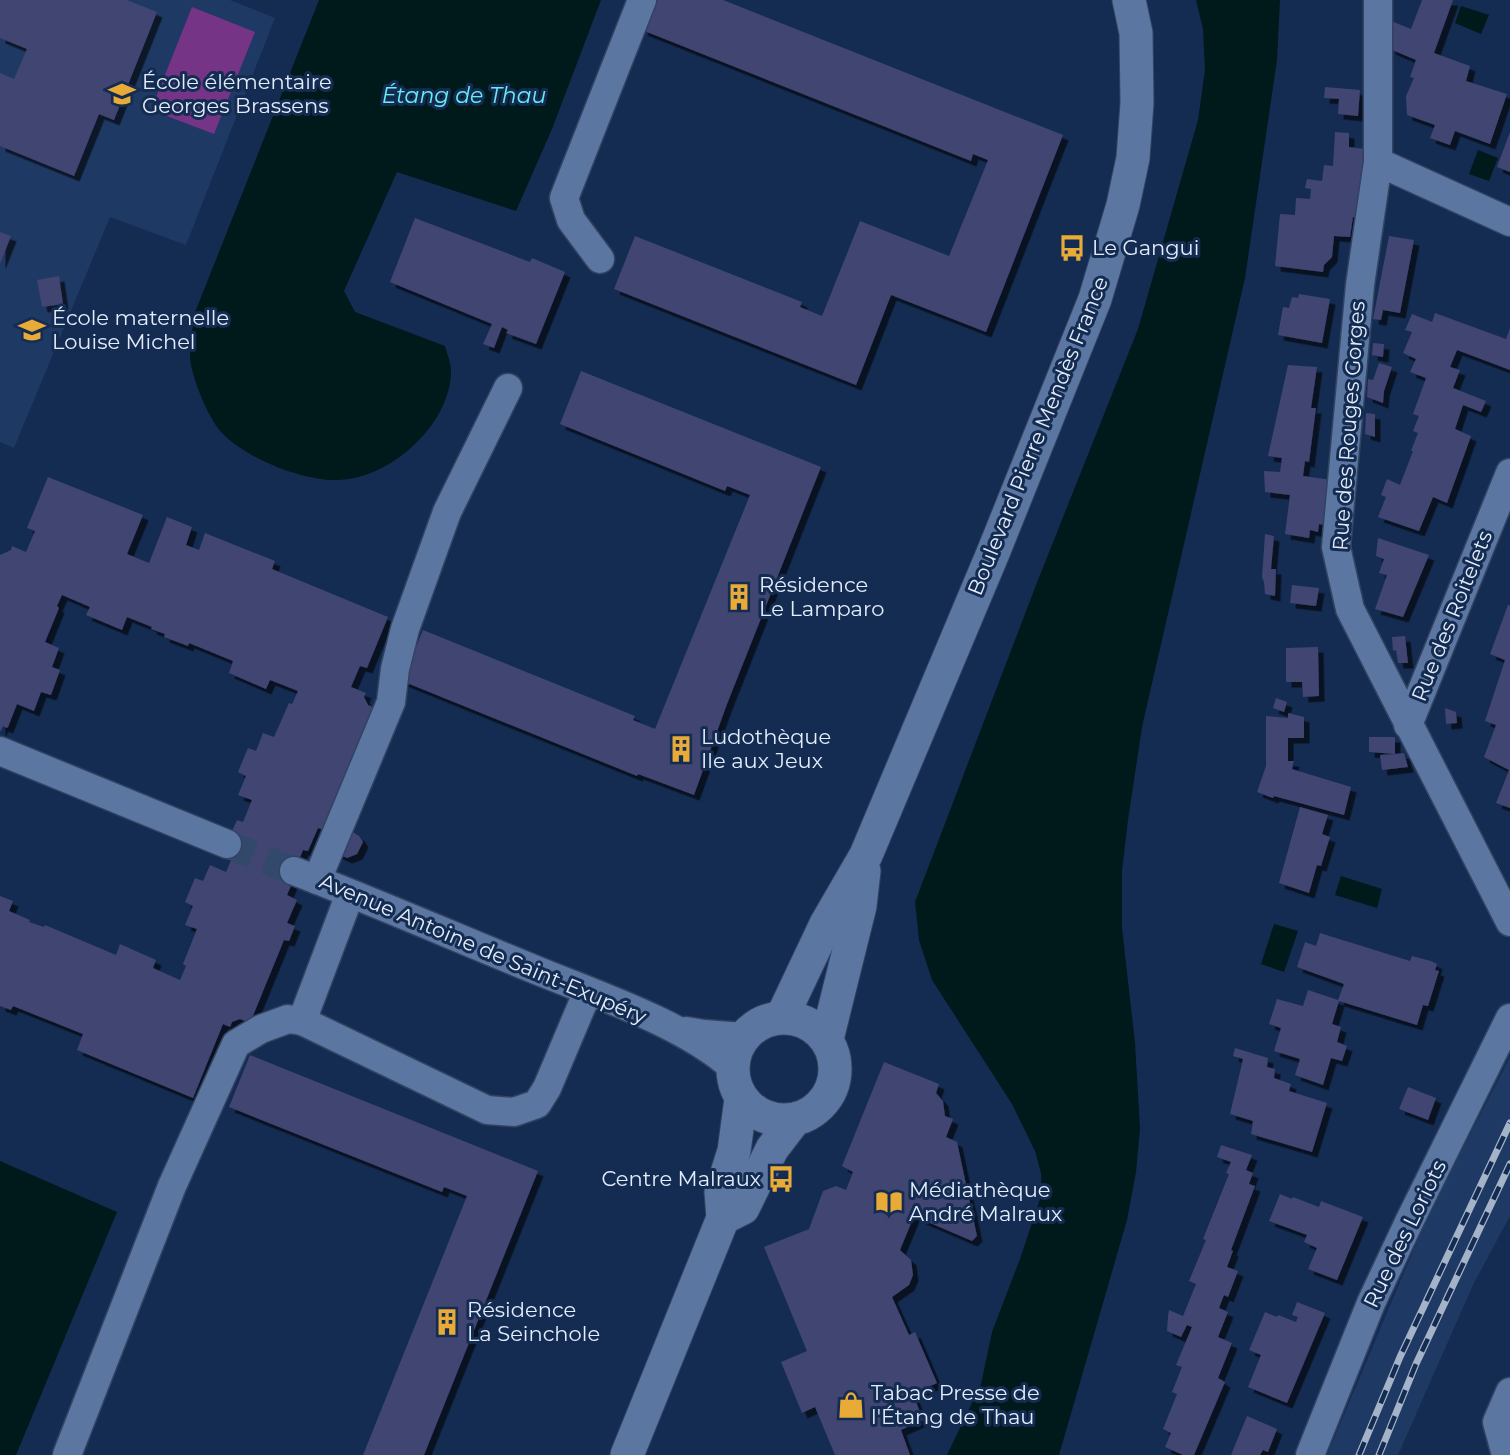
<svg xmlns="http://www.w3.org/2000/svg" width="1510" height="1455" font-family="Montserrat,sans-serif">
	<defs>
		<filter id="shadow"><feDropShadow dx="5.5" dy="5.5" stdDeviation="0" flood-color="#0009"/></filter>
	</defs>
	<rect width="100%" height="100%" fill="#142c52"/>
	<g fill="#1e3963">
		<path d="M0,0H230L275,18L186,245L110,217L14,448L0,442Z"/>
		<path d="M1510,1057V1216L1473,1285L1398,1455H1327L1427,1218Z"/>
	</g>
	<path fill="#763487" d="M192,7L255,32L214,134L151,110Z"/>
	<g fill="#00191b">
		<path d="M319,0H601L552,129L516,211L397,172L344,291L355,312L445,346C447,353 450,361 451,368C453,423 390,480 337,480C304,481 248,459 224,435C210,422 195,385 191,365C188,350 193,330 194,315Z"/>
		<path d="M1196,0H1280L1277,60L1245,278L1142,727L1128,820L1122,871V928L1135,1043L1140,1129L1136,1172L1127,1220L1059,1455H947L981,1384L992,1332L1020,1259L1042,1193L1041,1173L1035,1151L1012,1104L932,980L919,940L915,902L1036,585L1138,329L1198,120L1205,70L1203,29Z"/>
		<path d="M1461,6L1489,15L1481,34L1455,23Z"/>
		<path d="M1478,150L1498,158L1489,181L1469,174Z"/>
		<path d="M1341,876L1382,889L1377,908L1335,895Z"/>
		<path d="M1274,924L1298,931L1284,972L1261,964Z"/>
		<path d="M0,1161L117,1212L16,1455H0Z"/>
	</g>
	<g fill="#414471" filter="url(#shadow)">
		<path d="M0,0H127L157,12L114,120L99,114L74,176L0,146V73L14,79L27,49L0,38Z"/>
		<path d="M654,0H723L1063,135L986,332L891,295L856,385L614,289L635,236L802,302L800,307L822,316L860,221L949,256L988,160L973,154L971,161L642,30Z"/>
		<path d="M1422,0H1453L1434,53L1470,66L1466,81L1507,94L1490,144L1455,131L1450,145L1430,138L1435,125L1407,115L1406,96L1414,78L1410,77L1416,60L1390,49L1391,21L1411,29Z"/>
		<path d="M1325,87L1360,90L1358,116L1338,114L1339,99L1324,98Z"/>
		<path d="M1335,132L1349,133V147L1365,149L1358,218L1353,217L1350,237L1334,236L1332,257L1324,265L1323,272L1275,266L1280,214L1295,215L1296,198L1310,199L1311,189L1305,188L1307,179L1322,181L1324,165L1333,166Z"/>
		<path d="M1510,132V172L1497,167Z"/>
		<path d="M415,218L530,262L532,258L565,272L536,344L506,333L508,330L502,327L494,348L483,344L492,324L390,282Z"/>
		<path d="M0,232L11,236L0,264Z"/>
		<path d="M1389,236L1414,240L1400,313L1383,310L1381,320L1373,319Z"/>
		<path d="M59,276L63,304L42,307L37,280Z"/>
		<path d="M1299,294L1330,299L1322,343L1278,335L1283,307L1289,308L1292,297L1298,298Z"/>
		<path d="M1435,313L1506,339L1510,328V370L1457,350L1450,367L1460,370L1453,388L1486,401L1481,412L1463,405L1455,429L1471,436L1447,503L1433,497L1419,531L1378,517L1386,497L1381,495L1387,479L1400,485L1413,451H1411L1418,433L1413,431L1419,416L1413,414L1426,378L1410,372L1416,359L1403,353L1412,332L1405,330L1412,314L1432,322Z"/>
		<path d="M1373,343L1384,344L1383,357L1372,355Z"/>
		<path d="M1379,363L1392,367L1384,391L1383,403L1367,397L1368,379L1373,380Z"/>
		<path d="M1288,365L1317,367L1311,408H1316L1309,462L1305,461L1303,476L1332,480L1323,525L1319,524L1318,532L1310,530L1309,538L1285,534L1290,495L1265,492L1264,471L1280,472L1282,458L1268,456Z"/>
		<path d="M581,371L821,467L727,704L694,795L638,774L637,776L402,681L423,630L635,716L633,720L655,729L750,495L727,486L725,491L560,424Z"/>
		<path d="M1366,413L1375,414V437L1365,434Z"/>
		<path d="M48,477L143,515L127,554L149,563L167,517L192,527L186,545L199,550L205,533L275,561L272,569L388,617L367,668L360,666L351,687L366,693L364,697L368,705L377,709L328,831L318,828L308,851L303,850L294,872L296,874L287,895L297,900L287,923L295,926L289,941L284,940L250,1023L240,1019L232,1022L230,1027L223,1024L193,1098L77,1050L83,1034L13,1006L11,1010L0,1006V896L13,901L9,911L30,920L29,922L44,927L45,925L116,955L120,944L156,960L153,968L180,980L186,966L183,964L197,929L185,925L193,906L185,902L195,878L203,881L210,865L226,872L236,849L226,845L237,820L243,822L252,800L238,795L246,776L238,772L248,748L256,751L263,733L274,737L289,703L292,704L298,691L270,680L266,689L229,673L233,661L189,643L188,646L164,637L165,634L151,629L152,627L127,617L122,630L86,615L90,607L62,595L57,606L59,608L45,642L59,648L52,667L60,670L51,695L41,692L34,711L17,704L8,727L7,728L3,726L0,732V555L11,550L12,546L26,552L35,531L27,528Z"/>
		<path d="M1265,534L1274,536L1271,569H1276L1275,596L1265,594L1264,582L1262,577Z"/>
		<path d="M1378,538L1429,555L1403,617L1375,609L1387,575L1379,573L1384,559L1376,556Z"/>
		<path d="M1292,585L1319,588L1316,606L1290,603Z"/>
		<path d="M1508,605H1510V808L1496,803L1509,770L1484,757L1496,725L1485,721L1505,660L1490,654Z"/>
		<path d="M1405,636L1408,663H1398L1396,650L1393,651L1392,637Z"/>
		<path d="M1318,647L1319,696L1303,697L1302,682H1286V648Z"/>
		<path d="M1276,698L1287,702L1284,712L1273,708Z"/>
		<path d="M1445,708L1456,712L1457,723L1446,724Z"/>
		<path d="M1288,713L1304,717V738H1288V761H1294L1292,769L1351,787L1344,815L1274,796L1273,798L1257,792L1266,766V716L1288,718Z"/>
		<path d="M1369,737H1395V754L1404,753L1408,767L1382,770L1380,755L1395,754L1369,752Z"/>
		<path d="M1300,807L1328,815L1322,834L1330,837L1321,866L1317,865L1309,893L1279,883Z"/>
		<path d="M351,831L359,836L363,842L357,854L347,858L333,852Z"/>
		<path d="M1320,933L1410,961L1412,956L1431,961L1437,964L1435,970L1439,971L1428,1006L1423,1005L1417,1025L1339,1001L1332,1024L1341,1027L1337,1042L1347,1046L1342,1061L1331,1058L1323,1085L1295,1075L1300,1059L1274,1051L1281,1028L1269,1024L1277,999L1303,1006L1308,990L1338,1000L1344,984L1297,967L1305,942L1316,946Z"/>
		<path d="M1235,1048L1268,1058L1267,1067L1275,1069L1274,1078L1291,1084L1289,1091L1327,1103L1312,1152L1251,1134L1253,1121L1230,1114L1243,1059L1233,1056Z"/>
		<path d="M250,1055L538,1171L424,1455H363L467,1196L444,1187L442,1192L229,1107Z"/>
		<path d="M884,1062L939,1084L936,1093L943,1101L945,1116L953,1119L946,1137L957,1142L977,1236L972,1241L914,1216L900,1250L911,1260L913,1275L909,1285L892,1297L909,1335L915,1332L937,1383L913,1394L923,1420L901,1430L910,1455H835L815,1407L802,1413L781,1362L807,1351L764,1247L809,1229L823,1191L836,1186L846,1190L853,1172L842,1166Z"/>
		<path d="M1408,1087L1436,1098L1428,1120L1399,1109Z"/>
		<path d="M1221,1145L1252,1155L1246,1170L1253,1173L1249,1184L1255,1186L1231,1250L1233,1251L1227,1267L1238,1271L1228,1297L1224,1295L1219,1308L1228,1312L1218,1337L1232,1343L1218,1378L1225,1382L1194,1455H1183L1165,1447L1171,1433L1163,1429L1177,1394L1172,1392L1182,1367L1176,1365L1192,1327L1187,1325L1181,1337L1167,1331L1168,1316L1169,1310L1183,1316L1196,1284L1189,1281L1206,1240L1203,1239L1229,1174L1226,1173L1231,1162L1217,1157Z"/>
		<path d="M1280,1194L1292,1199L1293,1197L1319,1207L1321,1201L1363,1217L1337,1280L1308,1269L1317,1248L1304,1242L1307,1235L1269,1221Z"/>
		<path d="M1297,1302L1325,1313L1287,1403L1248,1387L1261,1355L1249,1350L1265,1312L1277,1317L1278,1315L1296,1322L1298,1317L1292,1315Z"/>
		<path d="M1247,1416L1277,1429L1268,1452L1263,1450L1260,1455H1231Z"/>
	</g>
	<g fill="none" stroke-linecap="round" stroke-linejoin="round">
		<path stroke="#33496b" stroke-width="28" stroke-dasharray="28 14" stroke-linecap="butt" d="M227,844L294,871"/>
		<defs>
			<g id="minor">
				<path d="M1378,0V162L1360,285L1336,547L1350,609L1510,922"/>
				<path d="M1378,162L1510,222"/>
				<path d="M600,259L571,220L564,198L642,0"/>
				<path d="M1408,725L1510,473"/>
				<path d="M0,751L227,844"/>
				<path d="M294,871C375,902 455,937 536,970C597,995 684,1024 732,1067"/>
				<path d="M317,880L391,702L395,669L405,629L447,512L508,388"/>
				<path d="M302,1021L487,1110L514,1112L537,1104L547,1088L588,991"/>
				<path d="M686,1031L704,1034L743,1037"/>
				<path d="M67,1455L172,1186L236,1044L261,1029L288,1019L302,1021L350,894"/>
				<path d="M1310,1455L1371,1303L1409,1222L1510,1018"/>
				<path d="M1506,1455L1497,1422L1510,1392"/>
			</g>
			<g id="tertiary">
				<path d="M782,1017L826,924L866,855L993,553L1095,299L1123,205L1133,158L1137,103L1136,33L1129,0"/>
				<circle cx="784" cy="1069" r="51"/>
				<path d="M827,1039L860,906L864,871"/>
				<path d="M723,1218L743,1208L772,1149L795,1119"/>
				<path d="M627,1455L723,1218L721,1192L734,1151L741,1099"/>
			</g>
		</defs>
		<use href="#minor" stroke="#324361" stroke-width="31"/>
		<use href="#tertiary" stroke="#324361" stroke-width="35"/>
		<use href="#minor" stroke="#5b76a1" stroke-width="28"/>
		<use href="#tertiary" stroke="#5b76a1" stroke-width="33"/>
		<defs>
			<g id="rail">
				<path d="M1359,1455L1400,1357L1510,1123"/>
				<path d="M1379,1455L1416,1364L1510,1164"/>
			</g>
		</defs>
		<use href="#rail" stroke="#a5b3c9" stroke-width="7"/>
		<use href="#rail" stroke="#142c52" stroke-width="4.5" stroke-dasharray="14" stroke-linecap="butt"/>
	</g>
	<defs>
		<symbol id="school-bare" viewBox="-9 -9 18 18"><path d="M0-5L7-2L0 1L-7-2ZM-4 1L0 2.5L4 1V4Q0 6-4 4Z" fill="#e8ab37" stroke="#142c52" stroke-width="2.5" paint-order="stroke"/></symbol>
		<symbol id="bus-bare" viewBox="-9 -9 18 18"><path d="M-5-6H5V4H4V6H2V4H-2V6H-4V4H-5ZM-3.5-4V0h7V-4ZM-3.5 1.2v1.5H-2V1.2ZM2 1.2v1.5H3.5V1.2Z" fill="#e8ab37" stroke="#142c52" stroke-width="2.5" paint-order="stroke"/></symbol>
		<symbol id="building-bare" viewBox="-9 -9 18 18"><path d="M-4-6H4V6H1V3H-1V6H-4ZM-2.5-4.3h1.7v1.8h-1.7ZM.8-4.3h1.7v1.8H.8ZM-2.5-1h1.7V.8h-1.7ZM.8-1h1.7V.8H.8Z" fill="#e8ab37" stroke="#142c52" stroke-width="2.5" paint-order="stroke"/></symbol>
		<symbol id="library-bare" viewBox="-9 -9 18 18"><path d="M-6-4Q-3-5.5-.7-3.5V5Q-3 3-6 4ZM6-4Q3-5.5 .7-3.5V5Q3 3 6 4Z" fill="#e8ab37" stroke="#142c52" stroke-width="2.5" paint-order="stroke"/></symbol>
		<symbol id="shop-bare" viewBox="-9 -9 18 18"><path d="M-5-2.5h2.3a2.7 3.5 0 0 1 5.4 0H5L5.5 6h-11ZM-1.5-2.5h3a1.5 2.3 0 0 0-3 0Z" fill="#e8ab37" stroke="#142c52" stroke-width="2.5" paint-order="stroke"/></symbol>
	</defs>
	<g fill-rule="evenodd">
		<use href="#school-bare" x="103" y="75" width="38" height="38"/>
		<use href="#bus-bare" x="1053" y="229" width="38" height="38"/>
		<use href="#school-bare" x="13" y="311" width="38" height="38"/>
		<use href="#building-bare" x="720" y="578" width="38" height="38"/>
		<use href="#building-bare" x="662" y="730" width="38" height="38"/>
		<use href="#bus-bare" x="762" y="1160" width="38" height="38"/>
		<use href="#library-bare" x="870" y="1183" width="38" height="38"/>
		<use href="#building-bare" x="428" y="1303" width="38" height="38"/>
		<use href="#shop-bare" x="832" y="1386" width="38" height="38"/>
	</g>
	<g text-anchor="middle" stroke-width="6" stroke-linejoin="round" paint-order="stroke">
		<g font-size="21" fill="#e2ecfb" stroke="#142c52" text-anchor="start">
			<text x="142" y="89">École élémentaire<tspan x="142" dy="24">Georges Brassens</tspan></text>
			<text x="1092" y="255">Le Gangui</text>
			<text x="52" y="325">École maternelle<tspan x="52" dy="24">Louise Michel</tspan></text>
			<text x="759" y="592">Résidence<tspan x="759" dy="24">Le Lamparo</tspan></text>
			<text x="701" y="744">Ludothèque<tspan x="701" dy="24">Ile aux Jeux</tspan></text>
			<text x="761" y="1186" text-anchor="end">Centre Malraux</text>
			<text x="909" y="1197">Médiathèque<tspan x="909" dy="24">André Malraux</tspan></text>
			<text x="467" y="1317">Résidence<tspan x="467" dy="24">La Seinchole</tspan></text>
			<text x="871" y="1400">Tabac Presse de<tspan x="871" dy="24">l'Étang de Thau</tspan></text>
		</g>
		<g font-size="21" fill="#e2ecfb" stroke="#142c52">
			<text transform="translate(1349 426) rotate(-86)" y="7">Rue des Rouges Gorges</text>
			<text transform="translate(1038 436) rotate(-68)" y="7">Boulevard Pierre Mendès France</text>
			<text transform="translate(1452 616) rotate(-68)" y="7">Rue des Roitelets</text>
			<text transform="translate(483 949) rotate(23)" y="7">Avenue Antoine de Saint-Exupéry</text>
			<text transform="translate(1405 1234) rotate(-64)" y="7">Rue des Loriots</text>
		</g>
		<g font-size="22" font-style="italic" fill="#67ecf2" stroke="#142c52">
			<text x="464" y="103">Étang de Thau</text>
		</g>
	</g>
</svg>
